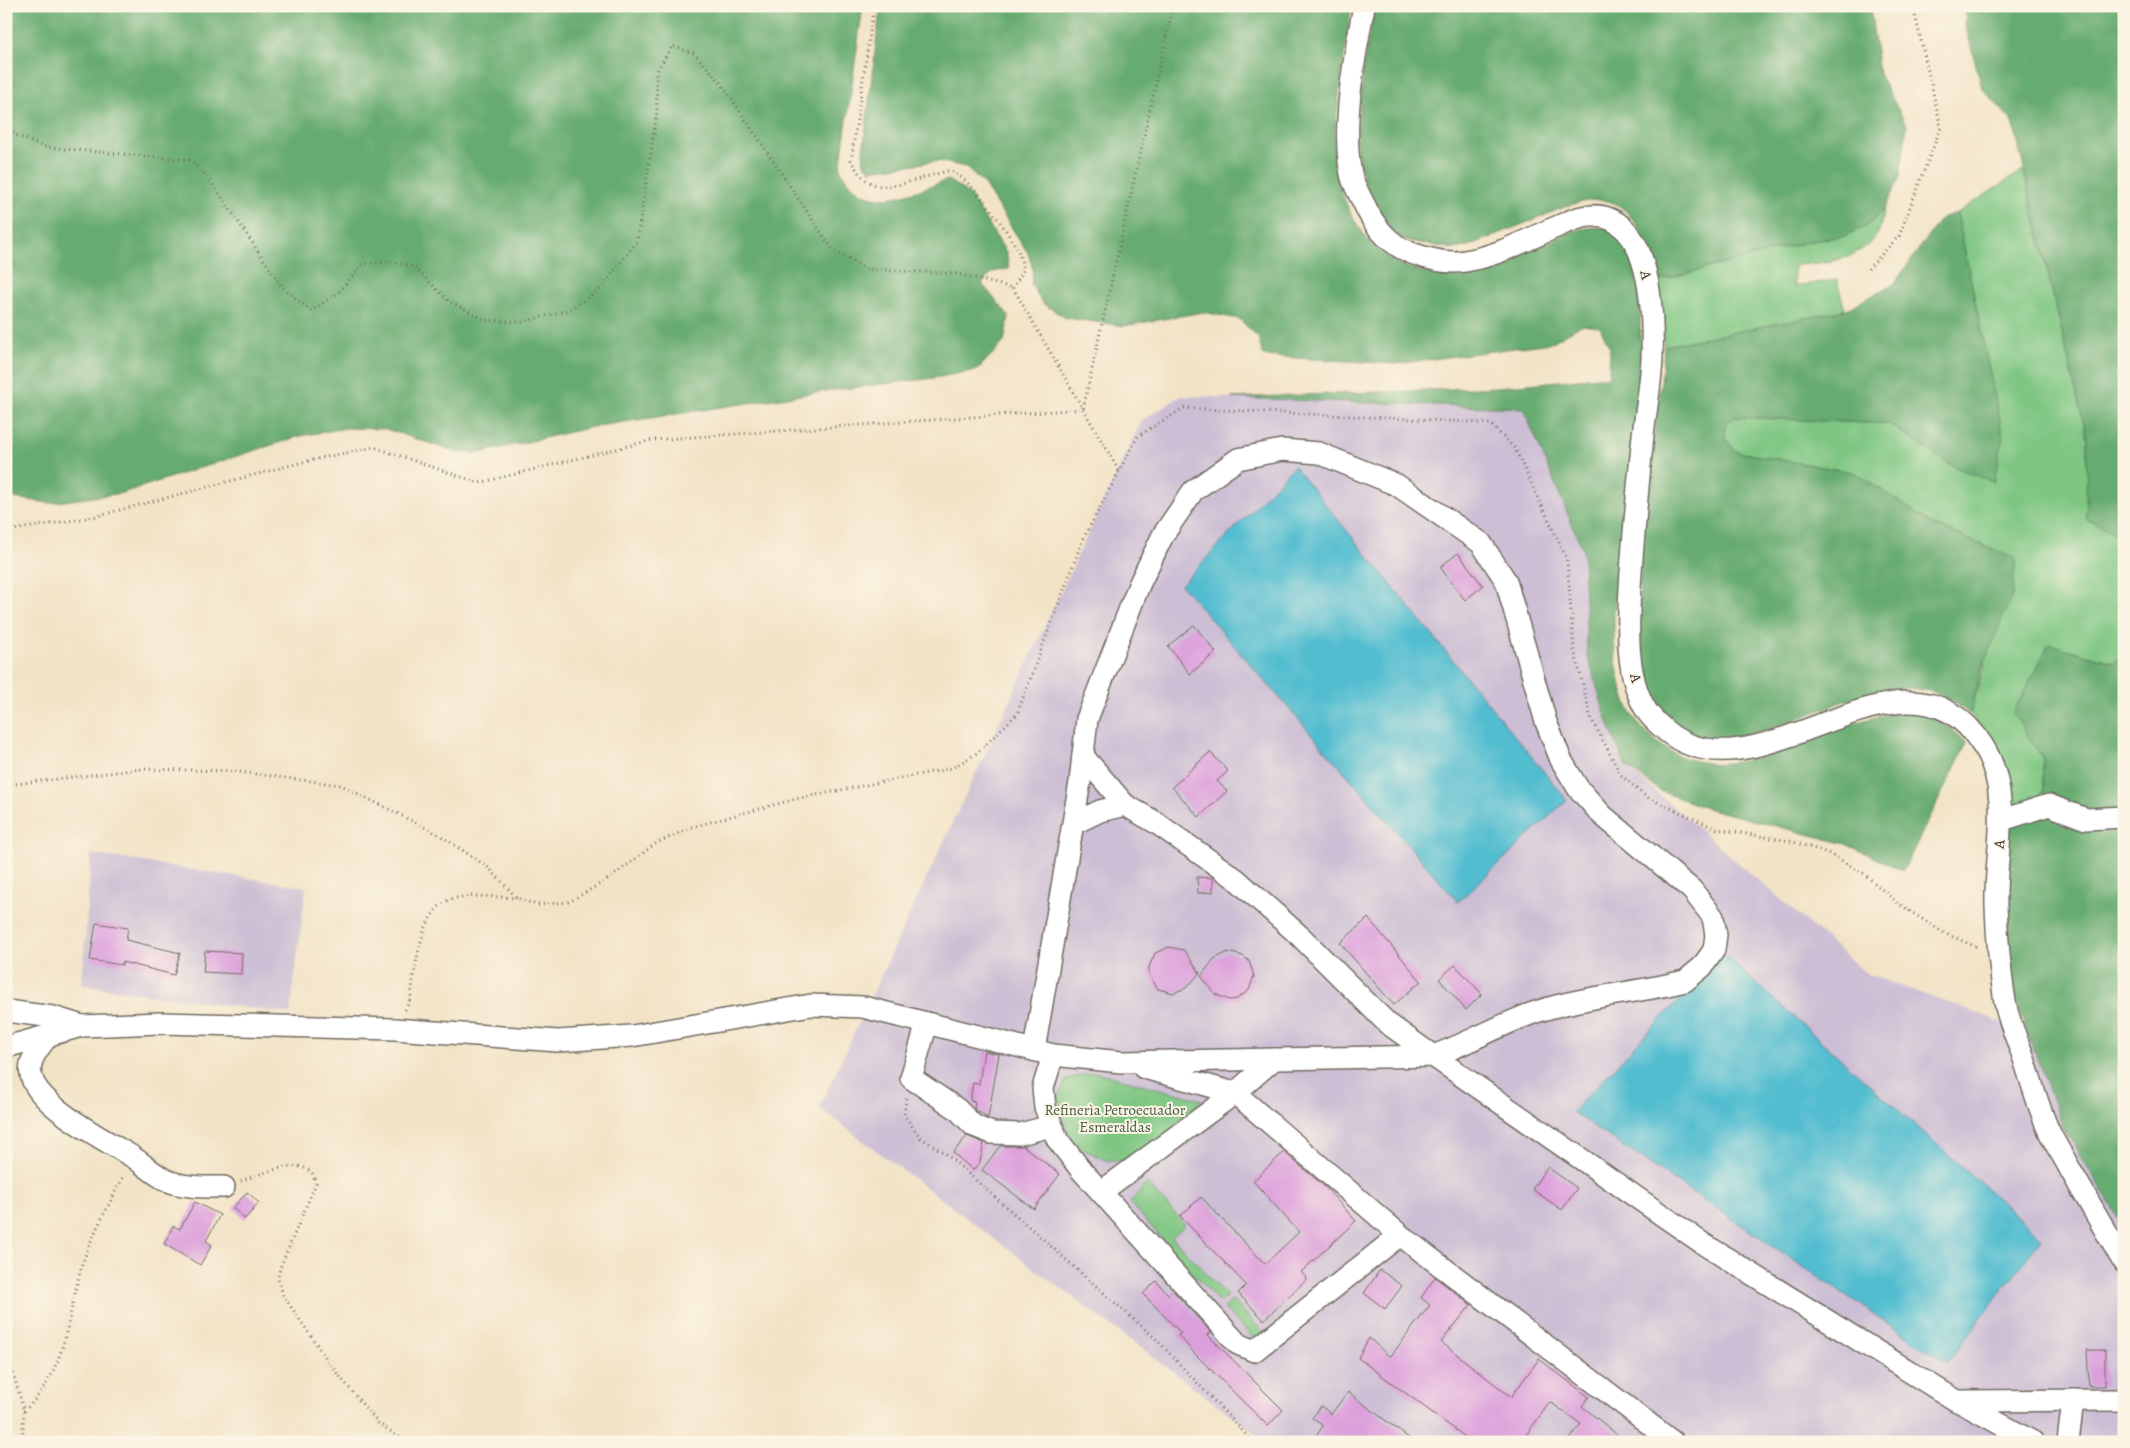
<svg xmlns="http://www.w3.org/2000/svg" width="2130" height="1448" font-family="Alegreya,serif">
	<rect width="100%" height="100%" fill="#fcf5e5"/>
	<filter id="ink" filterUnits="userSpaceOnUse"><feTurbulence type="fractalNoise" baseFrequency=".02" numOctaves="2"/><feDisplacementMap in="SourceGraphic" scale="10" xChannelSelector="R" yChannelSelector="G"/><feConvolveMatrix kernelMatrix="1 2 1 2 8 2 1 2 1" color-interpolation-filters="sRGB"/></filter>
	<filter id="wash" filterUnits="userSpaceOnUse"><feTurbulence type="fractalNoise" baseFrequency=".0096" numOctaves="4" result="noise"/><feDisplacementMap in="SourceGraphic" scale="20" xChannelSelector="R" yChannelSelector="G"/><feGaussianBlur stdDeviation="1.12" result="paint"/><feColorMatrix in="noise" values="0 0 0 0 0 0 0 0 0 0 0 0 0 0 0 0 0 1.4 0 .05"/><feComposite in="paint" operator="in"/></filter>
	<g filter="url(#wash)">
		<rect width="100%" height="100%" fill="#f2e3c6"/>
		<g fill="#ccbed4">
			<path d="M1181,396L1523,408L1583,550L1587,654L1625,765L1867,974L2026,1031L2062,1125L2124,1227V1442H1267L819,1108L1141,421Z"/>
			<path d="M91,854L306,887L290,1014L82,985Z"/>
		</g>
		<g fill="#7ec682" stroke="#547856">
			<path d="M2023,170L2087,438L2086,519L2124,537V647L2116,663L2049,644L2014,713L2043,759V791L2009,828C2006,773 2006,757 1970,714L2015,559L1934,525L1856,473L1737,452L1725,439V424L1734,417L1889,424L1954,467L2003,437L1957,213Z"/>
			<path d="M1884,210C1882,217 1881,227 1878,233C1859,261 1825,263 1794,265V286L1837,280L1845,310L1664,346L1658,281L1806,242L1844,236L1864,227Z"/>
			<path d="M1095,1072L1202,1100L1147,1153L1120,1161L1106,1160L1080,1148L1070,1136L1059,1112V1095L1067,1079Z"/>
			<path d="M1147,1183L1185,1225L1172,1237L1227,1296L1219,1302L1130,1203Z"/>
			<path d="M1232,1300L1263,1332L1255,1340L1224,1308Z"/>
		</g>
		<g fill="#66ab70" stroke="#486b4e">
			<path d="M6,6H863L840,169C866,218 907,193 948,180L969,194L1006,252L1009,269L992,272L982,284L1009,316L1004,342L977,370L934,378L826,391L592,427L479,453H458L386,429L346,428L300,436L122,493L50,503L6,497Z"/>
			<path d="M901,6H1352C1346,41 1341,76 1337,112C1336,124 1333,137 1334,149C1334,197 1365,255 1412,269C1435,275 1452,281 1475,275L1575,230C1589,228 1607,223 1618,235C1637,258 1638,288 1640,317C1643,389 1630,461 1622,533C1615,589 1606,650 1627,704C1635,723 1649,737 1665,748C1728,789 1806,737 1868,719C1883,715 1903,710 1918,712C1936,715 1953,731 1967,743L1903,871L1846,844L1706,808L1660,791L1625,765L1606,717L1587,654L1583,550L1523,408L1231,398L1498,387L1609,376L1610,348L1600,327L1581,325L1551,343L1396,364L1263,356L1258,337L1239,319L1203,312L1124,326L1066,318L1042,303L1031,284L1033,270L1028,253L983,183L965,167L939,161L870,170L864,163L863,152L880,10Z"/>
			<path d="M1375,6H1870L1879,74L1907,126L1900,176L1884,210L1864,227L1844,236L1806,242L1658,281C1651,254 1636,202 1602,200C1581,199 1562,208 1543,216C1518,226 1493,236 1469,246L1454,249L1407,241L1391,231L1363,180L1356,146L1364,60Z"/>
			<path d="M1967,6H2124V537L2086,519L2087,438L2013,122L1982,88L1965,24Z"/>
			<path d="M1957,213L2003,437L1994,482L1954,467L1889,424L1735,417L1725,424V439L1737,452L1856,473L1934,525L2016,559L2012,595L1981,670L1970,714C1957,704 1940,692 1924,690C1864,679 1792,731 1731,737C1714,739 1698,740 1683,732C1599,688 1662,426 1664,346L1845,310L1894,284L1941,218Z"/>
			<path d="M2049,644L2115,663L2124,647V1227L2062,1125L2017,1005L2008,961L2009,828L2043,791V759L2013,713Z"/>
		</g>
		<g fill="#53bdd0" stroke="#3f747e">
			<path d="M1294,466L1567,800L1458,902L1181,585Z"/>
			<path d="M1723,954L2042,1238L1947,1363L1572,1112Z"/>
		</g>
		<g id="blocks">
			<g fill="#db9fdb">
				<path d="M1458,553L1483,586L1465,600L1440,567Z"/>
				<path d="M1194,625L1216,652L1190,674L1168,646Z"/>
				<path d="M1210,752L1228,771L1217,781L1227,791L1199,817L1172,787Z"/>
				<path d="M1197,877L1213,878V892L1198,893Z"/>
				<path d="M1368,918L1421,981L1394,1005L1340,943Z"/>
				<path d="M96,923L128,928L126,940L180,953L174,975L122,962V965L90,960Z"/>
				<path d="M1169,947L1184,950L1200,973L1186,988L1173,993L1158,989L1149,975V967L1155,953Z"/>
				<path d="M205,951L242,953L241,974L203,972Z"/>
				<path d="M1228,952L1243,956L1249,961L1254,976L1249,990L1237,999L1229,1000L1215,994L1201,976L1214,959Z"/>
				<path d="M1455,965L1482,994L1466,1010L1439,979Z"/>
				<path d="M984,1051L999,1054L988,1118L974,1109L975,1102L970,1101L973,1083L979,1084Z"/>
				<path d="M967,1136L984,1143L980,1162L973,1170L953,1153Z"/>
				<path d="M1000,1146H1023L1060,1174L1034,1209L982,1170Z"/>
				<path d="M1284,1152L1325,1187L1356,1221L1301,1272L1307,1279L1264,1320L1238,1293L1246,1285L1180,1216L1201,1197L1265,1264L1299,1232L1253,1181Z"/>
				<path d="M1547,1167L1577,1188L1562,1210L1532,1189Z"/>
				<path d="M247,1192L259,1203L245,1219L233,1208Z"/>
				<path d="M195,1202L220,1215L206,1241L212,1245L200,1265L164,1244L173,1226L180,1229Z"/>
				<path d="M1380,1270L1402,1286L1385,1309L1364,1293Z"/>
				<path d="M1435,1277L1471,1305L1441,1342L1511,1397L1539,1359L1589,1397L1582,1406L1626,1442H1568L1581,1424L1550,1402L1521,1442H1472L1358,1358L1369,1338L1390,1357L1430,1305L1421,1298Z"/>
				<path d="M1156,1281L1169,1295L1173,1291L1211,1332L1208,1335L1283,1410L1268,1426L1195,1354L1178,1335L1181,1333L1143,1294Z"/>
				<path d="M2087,1350H2105V1386H2089Z"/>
				<path d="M1348,1392L1414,1442H1324L1316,1436L1323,1426L1312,1418L1321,1406L1331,1414Z"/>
			</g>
		</g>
	</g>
	<g filter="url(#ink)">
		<use href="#blocks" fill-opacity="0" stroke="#716b61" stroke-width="1"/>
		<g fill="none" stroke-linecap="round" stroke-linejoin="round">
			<defs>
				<g id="minor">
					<path d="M1364,6C1355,53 1340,132 1352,178C1356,190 1363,201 1368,212C1379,233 1395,248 1417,255C1432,260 1450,264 1465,261C1495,257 1526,240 1554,228C1566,223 1578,216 1591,216C1619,214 1636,238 1643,263C1652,292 1653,327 1652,358C1651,384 1646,409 1643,435C1638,486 1633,536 1630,588C1628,627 1625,675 1646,710C1651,718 1659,725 1666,731C1759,808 1905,622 1983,746C2014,795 1994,853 1996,906C1997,937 2000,971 2005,1002C2008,1020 2017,1039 2023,1056C2031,1080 2038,1106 2048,1129C2054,1143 2064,1157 2071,1171C2089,1202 2106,1232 2124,1263"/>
					<path d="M1083,756L1125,805"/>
					<path d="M2002,820L2049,805L2086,819L2124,817"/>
					<path d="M6,1011L53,1017L82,1026"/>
					<path d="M927,1023L911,1078L957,1109L974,1126L992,1133L1020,1134L1051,1126"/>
					<path d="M49,1035C41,1045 27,1060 31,1075C37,1106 107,1141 133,1157C143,1164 153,1173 164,1179C181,1188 205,1187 224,1187"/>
					<path d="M6,1047L82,1026L161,1023L395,1029L558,1041L632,1036L811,1005L863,1007L1053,1055L1121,1062L1433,1056L1705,1245L1957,1401L2124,1400"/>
					<path d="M1034,1050L1080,782L1087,719L1139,585L1163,535L1193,491L1238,459L1282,450L1319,453L1397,485L1481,543L1506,581L1546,722L1561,760L1578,788L1602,815L1692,890L1713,917L1716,935L1714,950L1702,967L1685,981C1636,993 1586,996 1539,1011C1502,1023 1470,1043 1433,1056L1387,1023L1301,937L1236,879L1155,822L1125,805L1100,811L1073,824"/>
					<path d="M1053,1055L1043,1088L1045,1107L1057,1139L1082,1171L1238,1344L1254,1351L1400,1235"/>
					<path d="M1144,1068L1235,1093L1400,1235L1673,1442"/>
					<path d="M1101,1192L1235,1093L1274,1059"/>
					<path d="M1960,1402L2033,1442"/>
					<path d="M2068,1442L2073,1400"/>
				</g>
			</defs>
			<use href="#minor" stroke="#716b61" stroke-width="24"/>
			<g stroke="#716b61" stroke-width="3" stroke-dasharray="1 4" stroke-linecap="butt">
				<path d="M874,6L851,160C872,201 897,184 933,175C937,174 944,171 948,171C967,172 1009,233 1018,250C1020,256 1022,263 1024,269L1013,288L1119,471"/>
				<path d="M6,125L16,135L43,147L189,160L209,178L282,287L311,311L339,292L363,264L389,261L414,267L450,302L485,320L522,322L569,310L602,288L637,241L657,112L656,72L672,46L695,54L721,83L832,249L866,269L958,274L1013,288"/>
				<path d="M1868,269L1899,236L1941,127L1913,6"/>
				<path d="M6,531L93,517L303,462L374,447L479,483L652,440L1083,409L1173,6"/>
				<path d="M6,785L142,769L232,771L341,785L438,834L489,868L517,898L537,905L569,902L613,876L655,844L692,827L796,799L952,768L977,753L1017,714L1083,539L1138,436L1184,408L1470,422L1491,424L1515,449L1567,559L1574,649L1591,718L1621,775L1646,797L1717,829L1790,841L1828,853L1863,873L1899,904L1944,933L1979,948"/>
				<path d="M405,1010L410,1000C416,971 418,910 452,899C469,894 498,897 517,898"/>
				<path d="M906,1098L904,1115L921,1138L945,1153L1155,1338L1253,1442"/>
				<path d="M241,1181C258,1175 297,1158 311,1172C314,1175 315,1180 316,1183L280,1268L278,1279L283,1295L332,1367L378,1423L406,1442"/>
				<path d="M6,1349L24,1411L22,1442"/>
				<path d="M24,1411C68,1370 66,1319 82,1265C92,1234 109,1205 124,1175"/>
			</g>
			<use href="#minor" stroke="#fff" stroke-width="21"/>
		</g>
	</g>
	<g text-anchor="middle" stroke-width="4" stroke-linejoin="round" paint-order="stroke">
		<g font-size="15" fill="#2b2b2b" stroke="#fcf5e5">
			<text transform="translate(1646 275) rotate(78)" y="5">A</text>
			<text transform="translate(1636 678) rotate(76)" y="5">A</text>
			<text transform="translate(1999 844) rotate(-83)" y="5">A</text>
		</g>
		<g font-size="15" fill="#445a45" stroke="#fcf5e5">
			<text x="1115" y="1115">Refinerìa Petroecuador<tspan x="1115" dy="17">Esmeraldas</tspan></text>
		</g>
	</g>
	<rect width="2130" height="1448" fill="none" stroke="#fcf5e5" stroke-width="25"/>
</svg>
